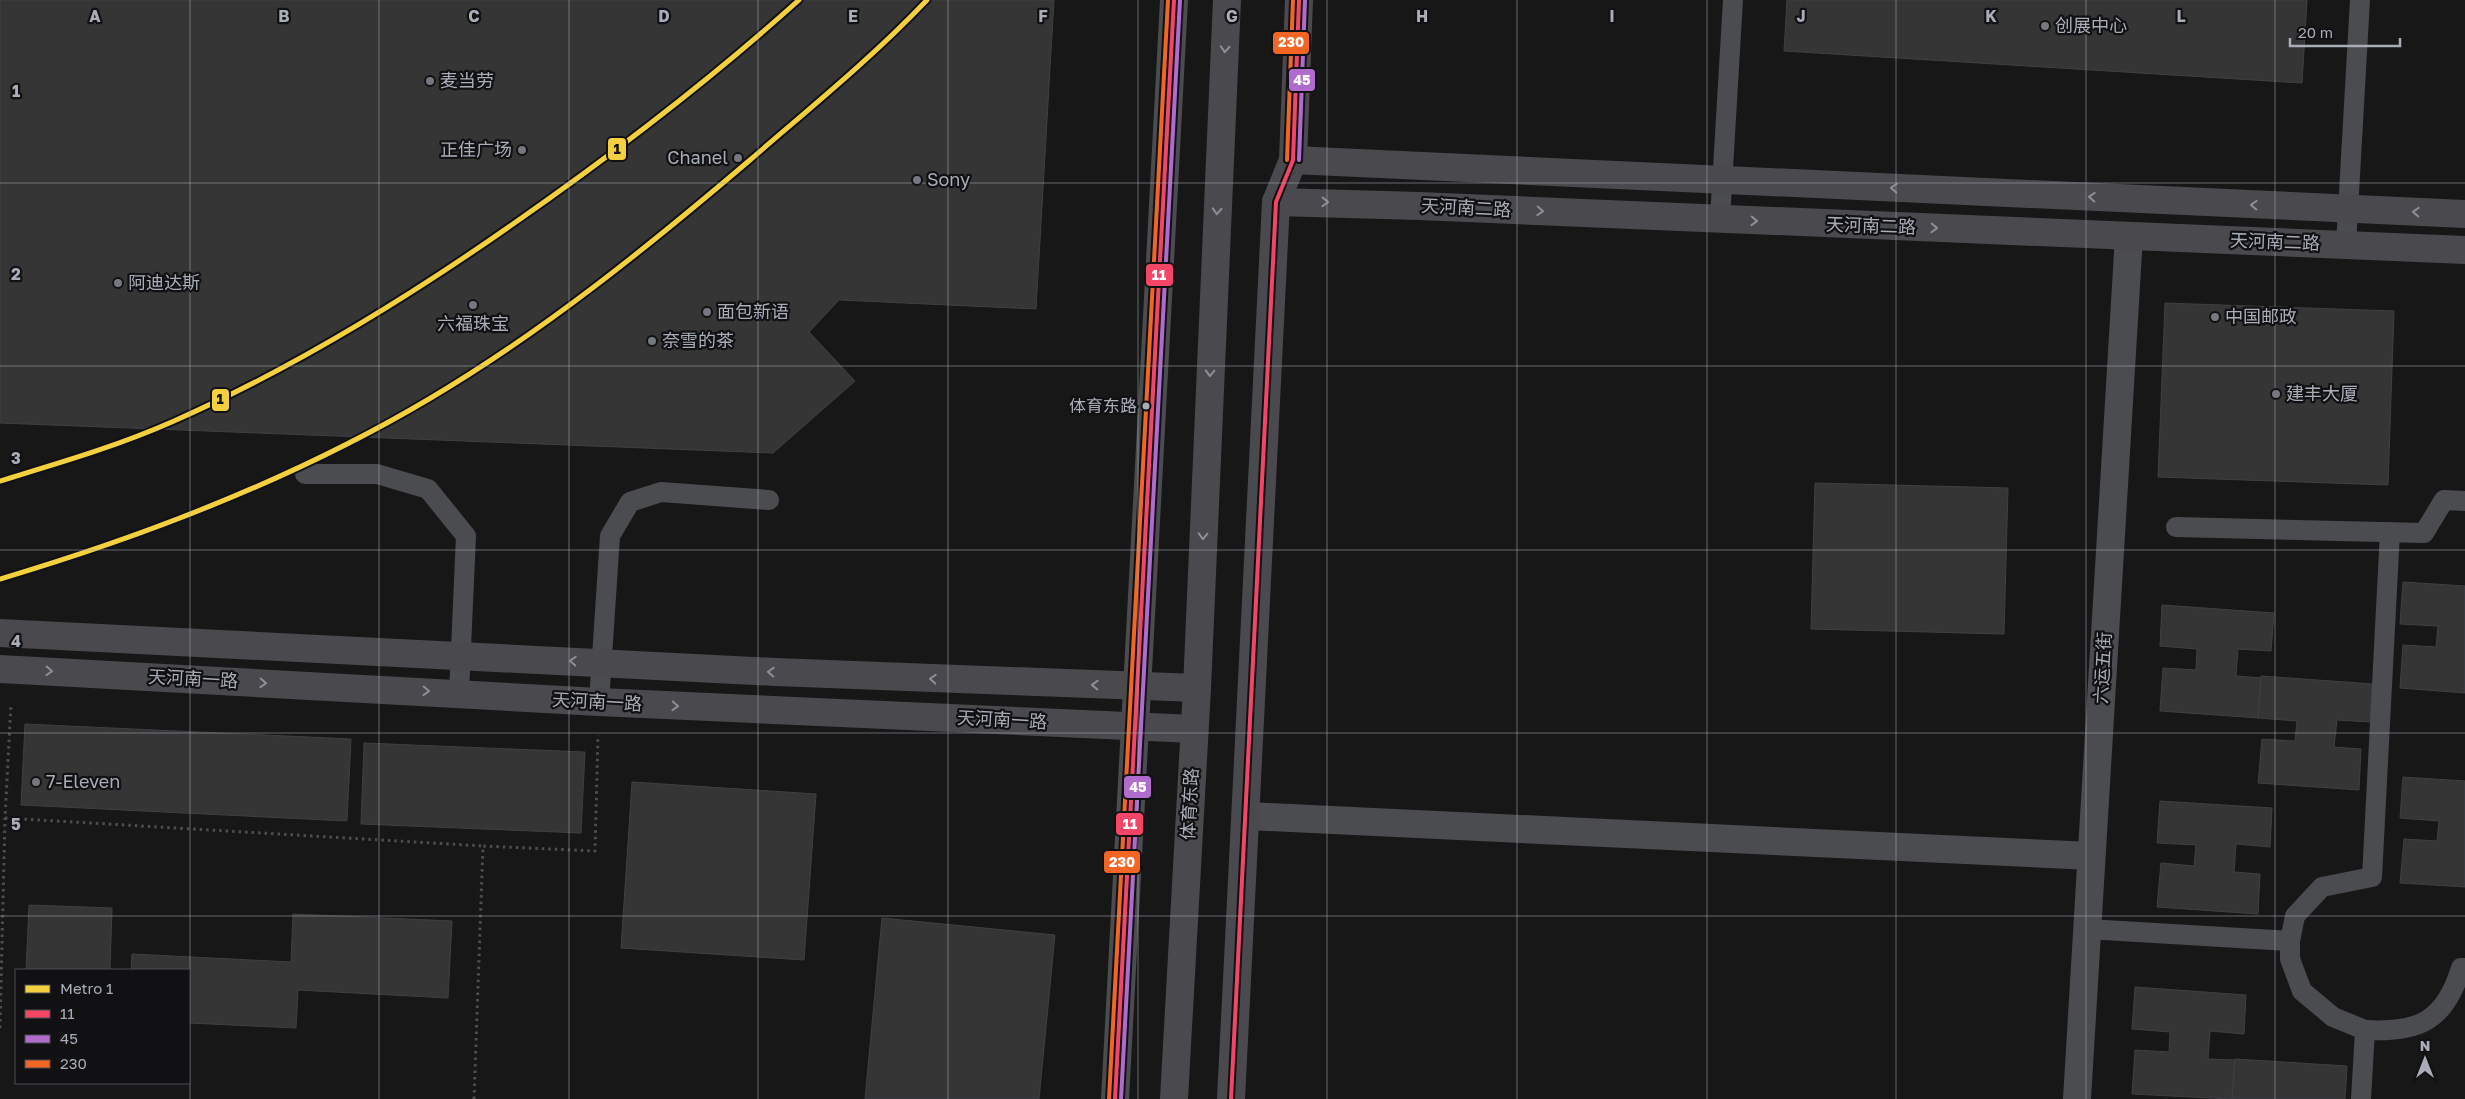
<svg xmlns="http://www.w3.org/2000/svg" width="2465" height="1099" font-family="'Golos Text','Noto Sans SC',sans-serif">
	<rect width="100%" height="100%" fill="#171717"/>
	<g fill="#353536" stroke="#3f4043">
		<path d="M0,0H1054L1036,309L839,300L809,332L855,381L773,453L0,423Z"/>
		<path d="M1787,0H2307L2302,83L1784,51Z"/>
		<path d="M2165,303L2394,311L2388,485L2158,477Z"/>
		<path d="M1815,483L2008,488L2004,634L1811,629Z"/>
		<path d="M2403,582L2465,586V693L2400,688L2403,645L2436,647L2438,626L2400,624Z"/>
		<path d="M2162,605L2274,613L2271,651L2238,649L2236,676L2262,678L2259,718L2160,711L2163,668L2196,670L2197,649L2160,646Z"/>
		<path d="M2261,676L2373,684L2370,722L2337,720L2334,747L2361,749L2359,790L2258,783L2262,739L2295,741L2297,721L2258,718Z"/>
		<path d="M25,724L351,739L347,821L21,805Z"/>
		<path d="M364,743L585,752L581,833L361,824Z"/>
		<path d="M2403,777L2465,781V887L2400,883L2404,839L2437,841L2439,821L2400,818Z"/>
		<path d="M632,782L816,794L804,960L621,948Z"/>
		<path d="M2160,801L2272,808L2270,847L2236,844L2234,872L2260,874L2258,914L2157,907L2161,863L2194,866L2196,845L2157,843Z"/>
		<path d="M29,905L112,908L110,970H26Z"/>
		<path d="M293,914L452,921L448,998L298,990L296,1028L189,1023V970H131L132,954L291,962Z"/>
		<path d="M882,918L1055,935L1039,1099H865Z"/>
		<path d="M2135,987L2246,995L2244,1034L2210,1031L2208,1059L2235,1060L2232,1099L2132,1094L2135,1050L2169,1052L2170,1032L2132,1029Z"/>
		<path d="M2235,1059L2347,1066L2345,1099H2232Z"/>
	</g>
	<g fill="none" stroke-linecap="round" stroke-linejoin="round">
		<g stroke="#4d4e52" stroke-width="3" stroke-dasharray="2.5 4" stroke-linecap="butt">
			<path d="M5,818L483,846"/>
			<path d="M0,1028L5,818L11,704"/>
			<path d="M474,1099L483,846L595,851L598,735"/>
		</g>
		<g stroke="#4b4c50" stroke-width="20">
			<path d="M1720,219L1733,0"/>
			<path d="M2346,245L2360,0"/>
			<path d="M305,474H377L428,489L466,536L459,693"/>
			<path d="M2176,527L2424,533L2444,500L2465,501"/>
			<path d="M599,702L610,536L630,502L661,492L769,500"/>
			<path d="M2087,929L2290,941"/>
			<path d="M2365,1030C2419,1033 2445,1021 2461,968H2465"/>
			<path d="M2361,1099L2365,1030L2333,1017L2302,991L2290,959V941L2295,916L2322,887L2372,877L2390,532"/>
		</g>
		<g stroke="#4b4c50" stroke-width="28">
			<path d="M1247,816L2091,856"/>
			<path d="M1115,1099L1174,0"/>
			<path d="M2077,1099L2129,236"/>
		</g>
		<g stroke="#4a4a4e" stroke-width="28">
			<path d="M1293,160L2465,214"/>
			<path d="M1276,202L1419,206L2465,250"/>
			<path d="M0,633L776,672L1197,688"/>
			<path d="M0,669L599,702L1194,729"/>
			<path d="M1174,1099L1197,688L1227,0"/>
			<path d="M1231,1099L1276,202L1293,160L1299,0"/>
		</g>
		<defs>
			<g id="bus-1">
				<path d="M1115,1099L1174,0"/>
				<path d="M1231,1099L1276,202L1293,160L1299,0"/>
			</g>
			<g id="bus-2">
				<path d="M1299,160L1305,0"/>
				<path d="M1121,1099L1180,0"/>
			</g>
			<g id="bus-3">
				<path d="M1287,160L1293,0"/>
				<path d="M1109,1099L1168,0"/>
			</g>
		</defs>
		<use href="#bus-1" stroke="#111113" stroke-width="8"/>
		<use href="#bus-2" stroke="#111113" stroke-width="8"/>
		<use href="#bus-3" stroke="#111113" stroke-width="8"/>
		<use href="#bus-1" stroke="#f34667" stroke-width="4"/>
		<use href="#bus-2" stroke="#b06ccc" stroke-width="4"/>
		<use href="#bus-3" stroke="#f26522" stroke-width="4"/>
		<defs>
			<g id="metro-1">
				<path d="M0,481C59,463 118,446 174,421C294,368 406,299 513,224C612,155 709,81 799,0"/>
				<path d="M0,579C148,535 296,478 429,399C544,331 649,246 750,160C810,108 872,58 927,0"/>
			</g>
		</defs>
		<use href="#metro-1" stroke="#111113" stroke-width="9"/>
		<use href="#metro-1" stroke="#f3d03e" stroke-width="5"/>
	</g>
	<defs><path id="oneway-chevron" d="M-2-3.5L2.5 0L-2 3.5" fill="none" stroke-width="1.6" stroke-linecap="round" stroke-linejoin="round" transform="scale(1.25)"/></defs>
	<g stroke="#8c8f98">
		<use href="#oneway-chevron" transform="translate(1225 49) rotate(93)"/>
		<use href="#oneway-chevron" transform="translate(1894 188) rotate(-177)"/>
		<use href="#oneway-chevron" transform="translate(2092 197) rotate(-177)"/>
		<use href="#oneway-chevron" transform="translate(1325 202) rotate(2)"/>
		<use href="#oneway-chevron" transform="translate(2254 205) rotate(-177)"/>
		<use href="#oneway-chevron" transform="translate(1217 211) rotate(93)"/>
		<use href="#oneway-chevron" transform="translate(1540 211) rotate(3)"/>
		<use href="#oneway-chevron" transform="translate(2416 212) rotate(-177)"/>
		<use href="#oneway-chevron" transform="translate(1754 221) rotate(2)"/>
		<use href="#oneway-chevron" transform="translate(1934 228) rotate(2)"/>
		<use href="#oneway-chevron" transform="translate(1210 373) rotate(92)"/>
		<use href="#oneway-chevron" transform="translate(1203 536) rotate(92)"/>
		<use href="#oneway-chevron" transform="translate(573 661) rotate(-177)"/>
		<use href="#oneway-chevron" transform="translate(49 671) rotate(3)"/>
		<use href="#oneway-chevron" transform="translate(771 672) rotate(-177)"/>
		<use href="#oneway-chevron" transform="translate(933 679) rotate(-177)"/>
		<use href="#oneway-chevron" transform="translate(263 683) rotate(3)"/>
		<use href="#oneway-chevron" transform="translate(1095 685) rotate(-178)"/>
		<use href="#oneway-chevron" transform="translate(426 691) rotate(3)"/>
		<use href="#oneway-chevron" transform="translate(675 706) rotate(3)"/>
	</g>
	<path fill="none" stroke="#a8adb8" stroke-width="1" stroke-opacity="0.55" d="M190,0V1099M379,0V1099M569,0V1099M758,0V1099M948,0V1099M1138,0V1099M1327,0V1099M1517,0V1099M1707,0V1099M1896,0V1099M2086,0V1099M2275,0V1099M0,183H2465M0,366H2465M0,550H2465M0,733H2465M0,916H2465"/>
	<g fill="#757880" stroke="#111113" stroke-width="2">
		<circle cx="2045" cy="26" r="5"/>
		<circle cx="430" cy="81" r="5"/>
		<circle cx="522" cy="150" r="5"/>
		<circle cx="738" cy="158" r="5"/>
		<circle cx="917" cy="180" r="5"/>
		<circle cx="118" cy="283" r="5"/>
		<circle cx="473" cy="305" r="5"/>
		<circle cx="707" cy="312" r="5"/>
		<circle cx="2215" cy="317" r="5"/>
		<circle cx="652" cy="341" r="5"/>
		<circle cx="2276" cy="394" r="5"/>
		<circle cx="36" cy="782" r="5"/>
	</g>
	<circle fill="#a8adb8" stroke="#111113" stroke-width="2" cx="1146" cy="406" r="4.5"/>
	<g text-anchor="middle" stroke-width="4.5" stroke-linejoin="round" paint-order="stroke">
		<g font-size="17" fill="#a8adb8" stroke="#111113" text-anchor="end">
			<text x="1137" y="412">体育东路</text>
		</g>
		<g font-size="18" fill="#a8adb8" stroke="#111113" text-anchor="start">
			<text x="2055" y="32">创展中心</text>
			<text x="440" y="87">麦当劳</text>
			<text x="512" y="156" text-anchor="end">正佳广场</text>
			<text x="728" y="164" text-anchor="end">Chanel</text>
			<text x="927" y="186">Sony</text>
			<text x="128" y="289">阿迪达斯</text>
			<text x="717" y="318">面包新语</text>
			<text x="2225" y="323">中国邮政</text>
			<text x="473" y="330" text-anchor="middle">六福珠宝</text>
			<text x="662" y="347">奈雪的茶</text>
			<text x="2286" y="400">建丰大厦</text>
			<text x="46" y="788">7-Eleven</text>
		</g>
		<g font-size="18" fill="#a8adb8" stroke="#111113">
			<text transform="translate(1466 208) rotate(3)" y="6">天河南二路</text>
			<text transform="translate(1871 226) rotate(2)" y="6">天河南二路</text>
			<text transform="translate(2275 242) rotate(2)" y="6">天河南二路</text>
			<text transform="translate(2103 668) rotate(-87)" y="6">六运五街</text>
			<text transform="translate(193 679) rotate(3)" y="6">天河南一路</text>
			<text transform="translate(597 702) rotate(3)" y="6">天河南一路</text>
			<text transform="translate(1002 720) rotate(3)" y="6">天河南一路</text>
			<text transform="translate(1190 804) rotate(-87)" y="6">体育东路</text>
		</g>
	</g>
	<g font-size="16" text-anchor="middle" font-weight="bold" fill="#a8adb8" stroke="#111113" stroke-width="4.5" stroke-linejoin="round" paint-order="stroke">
		<text x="95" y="22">A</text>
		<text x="284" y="22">B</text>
		<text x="474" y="22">C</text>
		<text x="664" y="22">D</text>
		<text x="853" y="22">E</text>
		<text x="1043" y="22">F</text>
		<text x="1232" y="22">G</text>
		<text x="1422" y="22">H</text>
		<text x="1612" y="22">I</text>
		<text x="1801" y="22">J</text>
		<text x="1991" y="22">K</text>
		<text x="2181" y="22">L</text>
		<text x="16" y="97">1</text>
		<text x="16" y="280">2</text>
		<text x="16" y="464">3</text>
		<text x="16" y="647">4</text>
		<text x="16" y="830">5</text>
	</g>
	<g stroke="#111113" stroke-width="2">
		<rect x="1272" y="31" width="38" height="24" rx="5" fill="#f26522"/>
		<rect x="1288" y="68" width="28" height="24" rx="5" fill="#b06ccc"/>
		<rect x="607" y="137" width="20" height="24" rx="5" fill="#f3d03e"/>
		<rect x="1145" y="263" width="29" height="24" rx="5" fill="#f34667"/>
		<rect x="211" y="388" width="19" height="24" rx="5" fill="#f3d03e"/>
		<rect x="1123" y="775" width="29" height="24" rx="5" fill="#b06ccc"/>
		<rect x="1115" y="812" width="29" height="24" rx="5" fill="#f34667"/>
		<rect x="1103" y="850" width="38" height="24" rx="5" fill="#f26522"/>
	</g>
	<g font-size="14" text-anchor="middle" font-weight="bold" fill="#fff">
		<text x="1291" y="47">230</text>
		<text x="1302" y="85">45</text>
		<text x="1159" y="280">11</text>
		<text x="1138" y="792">45</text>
		<text x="1130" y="829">11</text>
		<text x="1122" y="867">230</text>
	</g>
	<g font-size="14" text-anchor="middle" font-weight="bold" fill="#111">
		<text x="617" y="154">1</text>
		<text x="220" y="404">1</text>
	</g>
	<rect x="15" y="969" width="175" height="115" fill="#111113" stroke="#4d4f55"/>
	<rect x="25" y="985" width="25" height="8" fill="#f3d03e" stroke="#4d4f55"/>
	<text x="60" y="994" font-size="15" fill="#a8adb8">Metro 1</text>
	<rect x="25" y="1010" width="25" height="8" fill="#f34667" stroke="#4d4f55"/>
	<text x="60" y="1019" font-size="15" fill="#a8adb8">11</text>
	<rect x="25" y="1035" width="25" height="8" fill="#b06ccc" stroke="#4d4f55"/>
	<text x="60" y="1044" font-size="15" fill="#a8adb8">45</text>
	<rect x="25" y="1060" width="25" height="8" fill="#f26522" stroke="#4d4f55"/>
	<text x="60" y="1069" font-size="15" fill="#a8adb8">230</text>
	<g transform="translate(2425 1059)" stroke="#111113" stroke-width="4" paint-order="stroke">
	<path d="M0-4L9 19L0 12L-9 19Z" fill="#a8adb8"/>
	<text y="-8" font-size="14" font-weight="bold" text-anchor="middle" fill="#a8adb8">N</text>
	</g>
	<path d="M2290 38v8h110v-8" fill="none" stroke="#a8adb8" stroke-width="2.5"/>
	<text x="2298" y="38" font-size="15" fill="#a8adb8" stroke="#111113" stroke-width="4" paint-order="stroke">20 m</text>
</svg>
